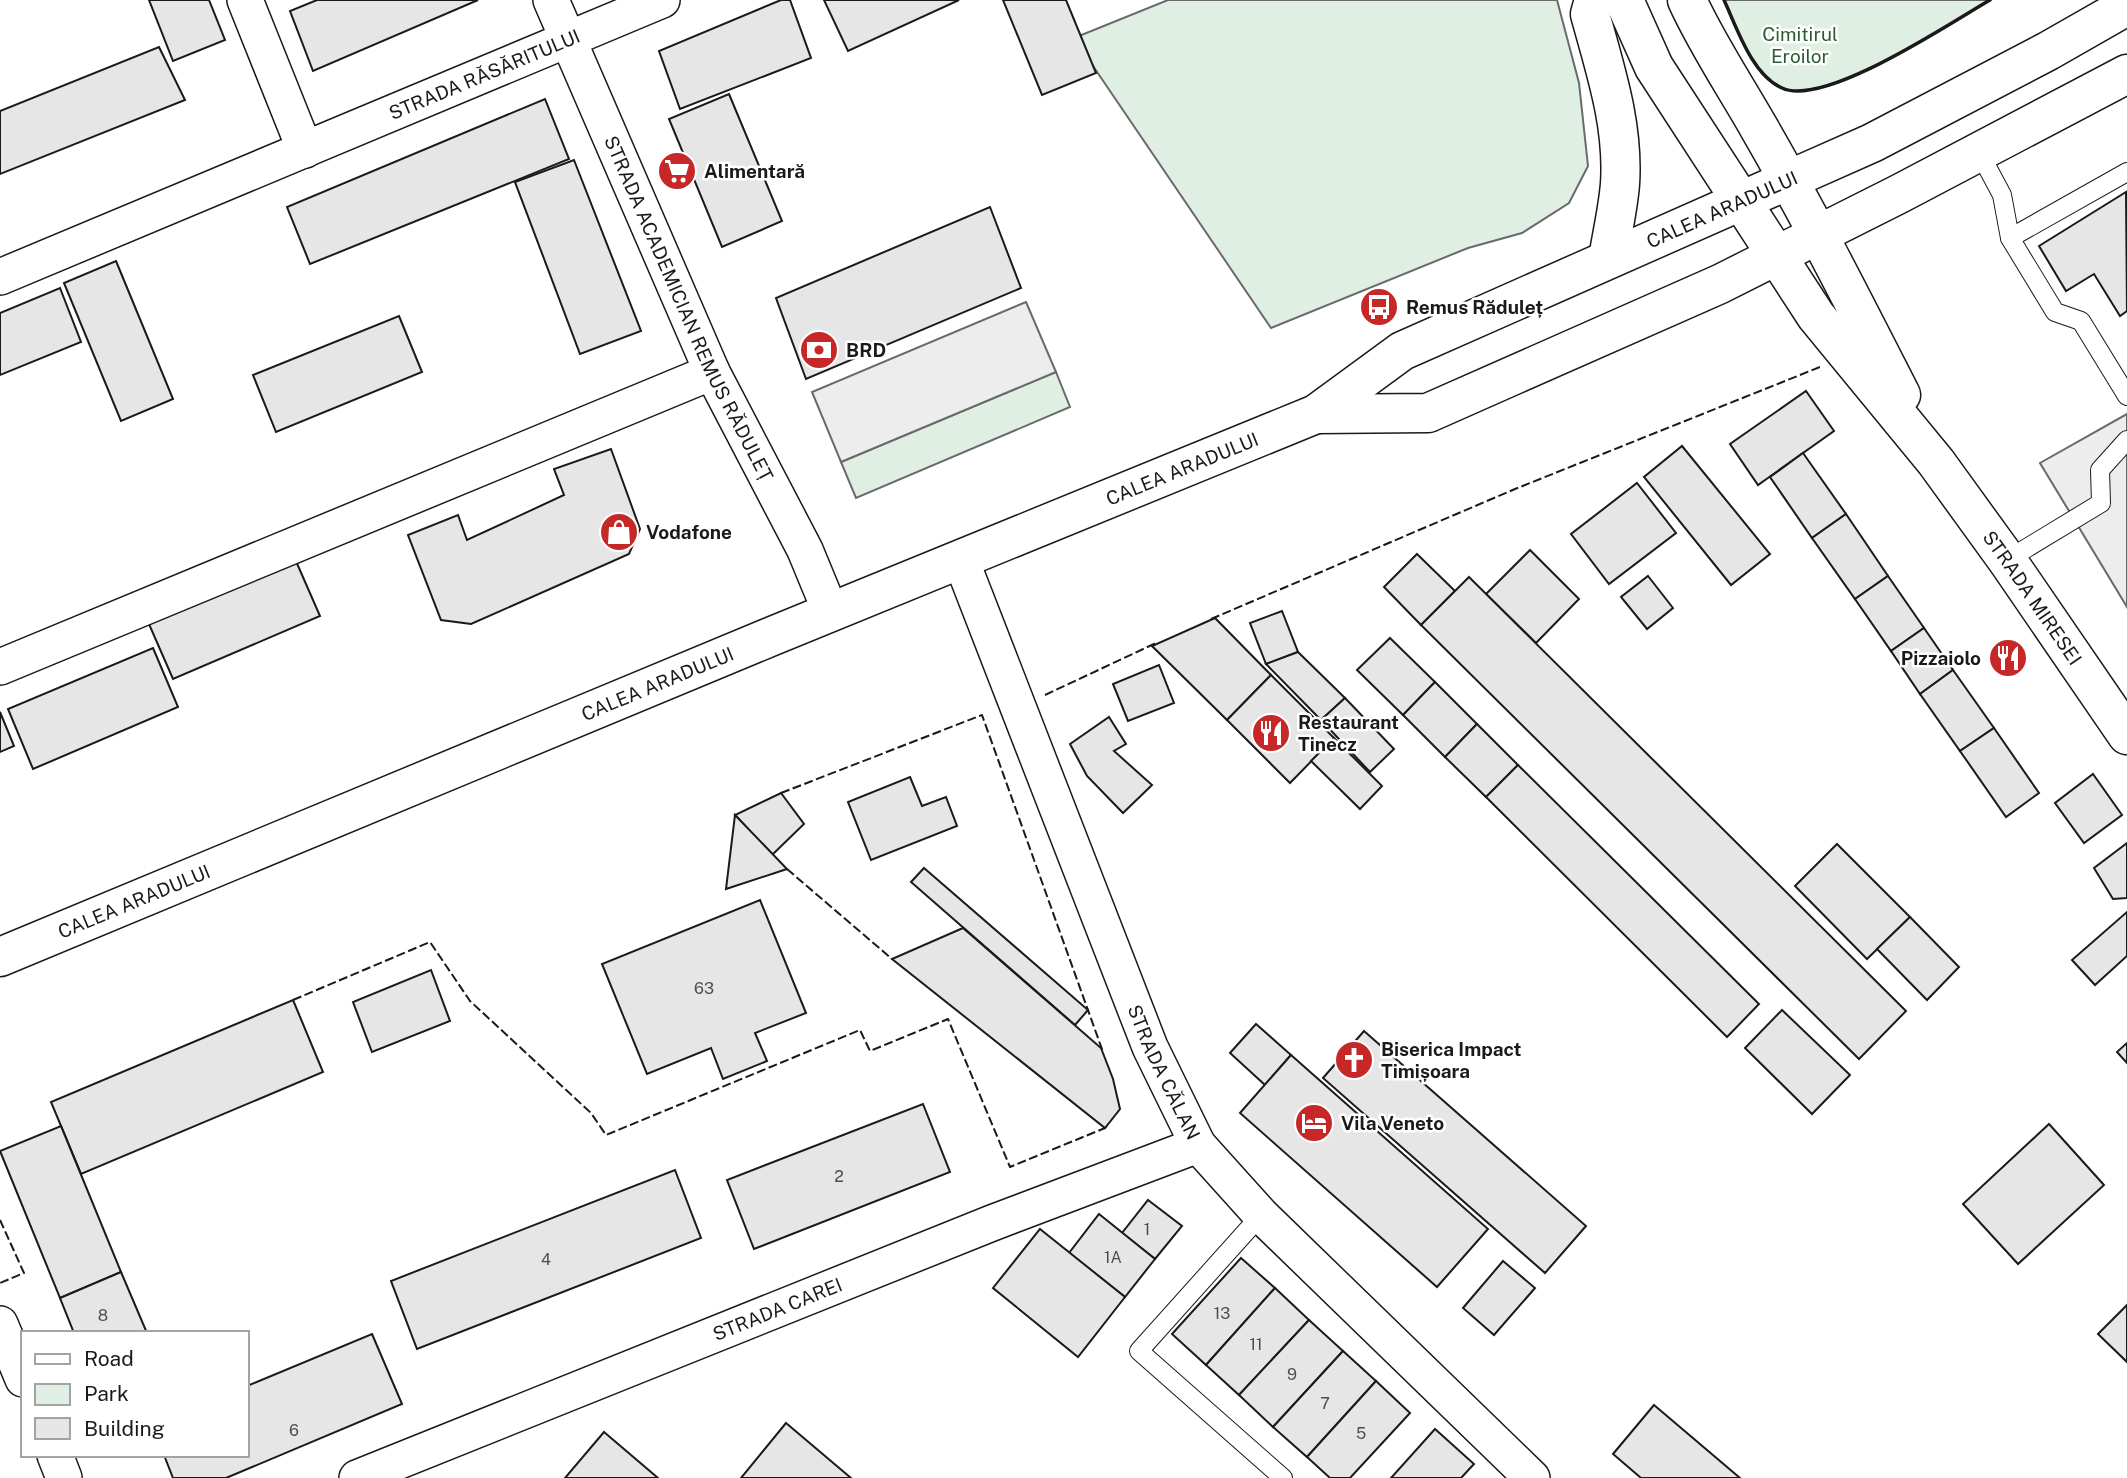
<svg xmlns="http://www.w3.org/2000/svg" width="2127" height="1478" font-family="'Public Sans',sans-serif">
	<rect width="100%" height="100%" fill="#fff"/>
	<g fill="#e0efe3" stroke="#6a6a6a" stroke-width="2">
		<path d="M1168,0H1557L1579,83L1588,166L1569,203L1522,233L1468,248L1271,328L1074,38Z"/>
		<path d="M1724,0H1990C1950,23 1824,108 1782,88C1752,75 1737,28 1724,0Z"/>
		<path d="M1056,372L1070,407L856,498L841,462Z"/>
	</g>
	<g fill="#ededed" stroke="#6a6a6a" stroke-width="2">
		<path d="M1026,302L1056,372L841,462L812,392Z"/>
		<path d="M2127,414V607L2040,463Z"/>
	</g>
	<g fill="#e6e6e6" stroke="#1a1a1a" stroke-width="2">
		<path d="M149,0H209L225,40L173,61Z"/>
		<path d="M317,0H478L313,71L290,11Z"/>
		<path d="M781,0H790L811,58L680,109L659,51Z"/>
		<path d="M824,0H959L848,51Z"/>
		<path d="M1003,0H1066L1096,73L1042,95Z"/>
		<path d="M159,47L185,100L0,174V111Z"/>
		<path d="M729,94L782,221L722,247L669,119Z"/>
		<path d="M545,99L569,159L310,264L287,207Z"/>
		<path d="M574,160L641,331L580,354L515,182Z"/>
		<path d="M2126,192L2127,311L2120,316L2094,274L2066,291L2039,246Z"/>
		<path d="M990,207L1021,288L806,379L776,298Z"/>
		<path d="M116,261L173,399L121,421L64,283Z"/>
		<path d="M60,288L81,342L0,375V313Z"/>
		<path d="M399,316L422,372L276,432L253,375Z"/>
		<path d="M1806,391L1834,431L1758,485L1730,444Z"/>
		<path d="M1682,446L1770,554L1731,585L1644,477Z"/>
		<path d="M611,449L640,529L629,554L471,624L441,620L408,535L458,515L467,540L564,495L554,469Z"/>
		<path d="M1803,453L1846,514L1812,538L1770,477Z"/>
		<path d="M1637,483L1676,533L1609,584L1571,534Z"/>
		<path d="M1846,514L1888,576L1855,599L1812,538Z"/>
		<path d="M1530,550L1579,599L1536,643L1486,594Z"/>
		<path d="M292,552L320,616L173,679L145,615Z"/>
		<path d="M1417,554L1455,591L1421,625L1384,587Z"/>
		<path d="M1648,576L1673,608L1647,629L1621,597Z"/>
		<path d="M1888,576L1924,628L1891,651L1855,599Z"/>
		<path d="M1469,577L1906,1011L1859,1059L1421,625Z"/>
		<path d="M1282,611L1298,652L1266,664L1250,623Z"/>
		<path d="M1215,618L1271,675L1227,720L1152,646Z"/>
		<path d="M1924,628L1953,670L1920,694L1891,651Z"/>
		<path d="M1390,638L1435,682L1403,715L1357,670Z"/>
		<path d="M153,648L178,707L33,769L8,709Z"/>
		<path d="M1298,652L1345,698L1321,720L1266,664Z"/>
		<path d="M1159,665L1174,703L1128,721L1113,684Z"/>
		<path d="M1953,670L1994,728L1960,751L1920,694Z"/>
		<path d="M1271,675L1334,738L1290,783L1227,720Z"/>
		<path d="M1435,682L1477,724L1445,757L1403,715Z"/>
		<path d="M1345,698L1394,749L1370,772L1321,720Z"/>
		<path d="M0,712L14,746L0,752Z"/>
		<path d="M1109,717L1126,744L1114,751L1152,785L1123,813L1087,776L1070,744Z"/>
		<path d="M1477,724L1518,765L1486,797L1445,757Z"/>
		<path d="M1994,728L2039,793L2006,817L1960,751Z"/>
		<path d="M1334,738L1382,786L1360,809L1311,761Z"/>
		<path d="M1518,765L1759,1004L1727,1037L1486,797Z"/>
		<path d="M2093,774L2122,815L2084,843L2055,803Z"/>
		<path d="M910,777L922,806L946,797L957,826L871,860L848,802Z"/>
		<path d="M781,793L804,824L772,855L735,815Z"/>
		<path d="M735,815L787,869L726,889Z"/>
		<path d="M2127,843V898L2113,899L2094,868Z"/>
		<path d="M1837,844L1910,917L1867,959L1795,886Z"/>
		<path d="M924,868L1088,1010L1075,1025L911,882Z"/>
		<path d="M760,900L806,1013L755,1033L767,1061L723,1079L711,1048L647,1074L602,964Z"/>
		<path d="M2127,912V956L2095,985L2072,960Z"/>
		<path d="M1910,917L1959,967L1927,1000L1877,949Z"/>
		<path d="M963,928L1101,1048L1113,1079L1120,1109L1105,1128L892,959Z"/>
		<path d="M431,970L450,1021L372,1052L353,1002Z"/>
		<path d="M293,1000L323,1072L81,1174L51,1102Z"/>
		<path d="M1782,1010L1850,1075L1812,1114L1745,1048Z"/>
		<path d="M1256,1024L1291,1055L1265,1085L1230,1053Z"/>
		<path d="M1364,1031L1586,1226L1545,1273L1323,1078Z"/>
		<path d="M2127,1043V1063L2117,1052Z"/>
		<path d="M1291,1055L1488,1229L1437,1287L1240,1113Z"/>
		<path d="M923,1104L950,1172L754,1249L727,1180Z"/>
		<path d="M2049,1124L2104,1185L2018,1264L1963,1204Z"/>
		<path d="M61,1126L121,1272L60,1298L0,1151Z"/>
		<path d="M675,1170L701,1238L417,1349L391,1281Z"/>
		<path d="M1148,1200L1182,1226L1155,1259L1122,1233Z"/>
		<path d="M1099,1214L1155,1259L1125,1297L1069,1253Z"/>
		<path d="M1040,1229L1125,1297L1078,1357L993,1288Z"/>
		<path d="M1241,1258L1275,1288L1206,1365L1172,1334Z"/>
		<path d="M1503,1261L1535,1288L1494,1335L1463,1308Z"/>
		<path d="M121,1272L147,1333H74L60,1298Z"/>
		<path d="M1275,1288L1309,1320L1239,1395L1206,1365Z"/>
		<path d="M2127,1305V1362L2098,1334Z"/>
		<path d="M1309,1320L1343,1351L1273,1427L1239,1395Z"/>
		<path d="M372,1334L402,1404L226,1478H173L164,1455H247V1386Z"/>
		<path d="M1343,1351L1376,1381L1307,1457L1273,1427Z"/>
		<path d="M1376,1381L1410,1413L1350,1478H1330L1307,1457Z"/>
		<path d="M1654,1405L1740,1478H1641L1613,1454Z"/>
		<path d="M786,1423L851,1478H741Z"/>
		<path d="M1435,1429L1474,1464L1461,1478H1391Z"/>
		<path d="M604,1432L658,1478H565Z"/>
	</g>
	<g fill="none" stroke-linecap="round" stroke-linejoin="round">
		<defs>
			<g id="lane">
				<path d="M1979,152L2002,195L2010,238L2055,312L2081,321L2127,396"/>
				<path d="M2010,238L2127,172"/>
				<path d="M2007,560L2101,503L2100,470L2127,440"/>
				<path d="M1261,1215L1139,1351L1283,1478"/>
			</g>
			<g id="street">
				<path d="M245,0L305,150"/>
				<path id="s1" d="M551,0L712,372L805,550L831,613"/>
				<path id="s2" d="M0,277L662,0"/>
				<path id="s3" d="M961,560L1150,1047L1198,1145L1261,1215L1532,1478"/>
				<path d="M0,667L712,372"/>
				<path d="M0,1324L23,1379"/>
				<path d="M55,1455L64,1478"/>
				<path id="s4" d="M357,1478L992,1223L1198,1145"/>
			</g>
			<g id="primary">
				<path d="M1594,0L1590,14C1605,69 1624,125 1620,184C1618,209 1612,234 1608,259"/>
				<path id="s5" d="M1624,0L1654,67L1816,316L1936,462L2007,560L2127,735"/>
				<path d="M1687,0C1707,44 1734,84 1758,126C1809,214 1855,305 1901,395"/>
				<path d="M1316,414L1428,413L1720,284L1899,194L2127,74"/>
				<path id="s6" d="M0,957L770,637L1316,414L1402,351L1872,143L2048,51L2127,6"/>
			</g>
		</defs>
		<use href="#lane" stroke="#1a1a1a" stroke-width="20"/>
		<use href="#street" stroke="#1a1a1a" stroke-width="38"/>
		<use href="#primary" stroke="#1a1a1a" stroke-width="41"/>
		<use href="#lane" stroke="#fff" stroke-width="18"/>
		<use href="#street" stroke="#fff" stroke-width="35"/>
		<use href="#primary" stroke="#fff" stroke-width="38"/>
		<g stroke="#1a1a1a" stroke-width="2" stroke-dasharray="9 3.5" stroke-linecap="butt">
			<path d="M1211,619L1515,489L1820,367"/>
			<path d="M1045,695L1156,643"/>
			<path d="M781,793L982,715L1103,1052"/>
			<path d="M787,869L892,959"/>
			<path d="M293,1000L430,942L470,1001L591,1113L606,1135L860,1030L870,1051L948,1019L1010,1167L1105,1128L1107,1125"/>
			<path d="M0,1220L24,1273L0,1283"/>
		</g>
		<path stroke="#1a1a1a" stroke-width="3.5" d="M1724,0C1737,28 1752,75 1782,88C1824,108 1950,23 1990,0"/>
	</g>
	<defs>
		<symbol id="supermarket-disc" viewBox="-11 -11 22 22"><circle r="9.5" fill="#c62828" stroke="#fff"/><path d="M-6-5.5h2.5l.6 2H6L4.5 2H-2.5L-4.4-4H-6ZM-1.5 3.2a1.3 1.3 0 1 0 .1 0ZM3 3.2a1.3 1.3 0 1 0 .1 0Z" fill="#fff"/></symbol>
		<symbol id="bus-disc" viewBox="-11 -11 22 22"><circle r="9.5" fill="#c62828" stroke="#fff"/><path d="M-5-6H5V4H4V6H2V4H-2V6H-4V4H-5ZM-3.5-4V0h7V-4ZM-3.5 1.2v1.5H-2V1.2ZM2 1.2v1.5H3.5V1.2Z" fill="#fff"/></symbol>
		<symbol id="bank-disc" viewBox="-11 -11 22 22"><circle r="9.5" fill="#c62828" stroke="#fff"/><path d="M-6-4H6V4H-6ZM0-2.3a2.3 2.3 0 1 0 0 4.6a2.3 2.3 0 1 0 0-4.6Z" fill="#fff"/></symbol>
		<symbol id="shop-disc" viewBox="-11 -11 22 22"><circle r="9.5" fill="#c62828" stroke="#fff"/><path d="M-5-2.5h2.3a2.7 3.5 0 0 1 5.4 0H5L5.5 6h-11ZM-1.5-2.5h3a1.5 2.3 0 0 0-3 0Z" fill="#fff"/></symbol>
		<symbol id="restaurant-disc" viewBox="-11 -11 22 22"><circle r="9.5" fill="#c62828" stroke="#fff"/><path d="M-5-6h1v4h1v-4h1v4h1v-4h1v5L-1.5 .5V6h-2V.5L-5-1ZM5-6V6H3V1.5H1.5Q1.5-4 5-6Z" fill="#fff"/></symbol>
		<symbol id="church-disc" viewBox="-11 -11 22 22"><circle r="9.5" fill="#c62828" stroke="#fff"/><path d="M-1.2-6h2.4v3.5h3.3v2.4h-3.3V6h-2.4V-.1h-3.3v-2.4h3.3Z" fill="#fff"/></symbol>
		<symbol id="hotel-disc" viewBox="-11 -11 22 22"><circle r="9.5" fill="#c62828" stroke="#fff"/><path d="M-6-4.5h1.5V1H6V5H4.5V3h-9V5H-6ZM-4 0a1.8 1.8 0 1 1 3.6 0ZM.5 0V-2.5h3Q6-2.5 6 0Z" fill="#fff"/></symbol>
	</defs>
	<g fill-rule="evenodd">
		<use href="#supermarket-disc" x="655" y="149" width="44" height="44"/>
		<use href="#bus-disc" x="1357" y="285" width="44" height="44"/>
		<use href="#bank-disc" x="797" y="328" width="44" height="44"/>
		<use href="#shop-disc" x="597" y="510" width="44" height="44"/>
		<use href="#restaurant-disc" x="1986" y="636" width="44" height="44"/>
		<use href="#restaurant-disc" x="1249" y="711" width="44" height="44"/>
		<use href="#church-disc" x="1332" y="1038" width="44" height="44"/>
		<use href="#hotel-disc" x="1292" y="1101" width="44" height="44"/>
	</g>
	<g text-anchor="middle" stroke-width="5" stroke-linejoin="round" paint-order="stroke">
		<g font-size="16" fill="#4d4d4d">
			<text x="704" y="994">63</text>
			<text x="839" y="1182">2</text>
			<text x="1147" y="1235">1</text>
			<text x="1113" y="1263">1A</text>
			<text x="546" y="1265">4</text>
			<text x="1222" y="1319">13</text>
			<text x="103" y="1321">8</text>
			<text x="1256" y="1350">11</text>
			<text x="1292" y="1380">9</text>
			<text x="1325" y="1409">7</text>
			<text x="294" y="1436">6</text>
			<text x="1361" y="1439">5</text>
		</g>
		<g font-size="19" fill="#2b5a34" stroke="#fff">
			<text x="1800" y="41">Cimitirul<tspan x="1800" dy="22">Eroilor</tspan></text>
		</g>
		<g font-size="19" fill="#1a1a1a" stroke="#fff">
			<text dy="7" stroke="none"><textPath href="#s2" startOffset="525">STRADA RĂSĂRITULUI</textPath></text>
			<text dy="7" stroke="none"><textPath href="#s6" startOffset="1880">CALEA ARADULUI</textPath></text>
			<text dy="7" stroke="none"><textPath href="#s1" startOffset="338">STRADA ACADEMICIAN REMUS RĂDULEȚ</textPath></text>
			<text dy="7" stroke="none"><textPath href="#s6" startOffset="1279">CALEA ARADULUI</textPath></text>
			<text dy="7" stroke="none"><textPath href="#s5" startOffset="726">STRADA MIRESEI</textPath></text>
			<text dy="7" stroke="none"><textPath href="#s6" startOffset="712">CALEA ARADULUI</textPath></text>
			<text dy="7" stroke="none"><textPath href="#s6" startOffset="145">CALEA ARADULUI</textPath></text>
			<text dy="7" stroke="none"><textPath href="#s3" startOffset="551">STRADA CĂLAN</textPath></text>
			<text dy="7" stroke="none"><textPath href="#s4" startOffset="453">STRADA CAREI</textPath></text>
		</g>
		<g font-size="19" font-weight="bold" fill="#1a1a1a" stroke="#fff" text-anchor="start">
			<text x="704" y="178">Alimentară</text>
			<text x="1406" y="314">Remus Răduleț</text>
			<text x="846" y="357">BRD</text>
			<text x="646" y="539">Vodafone</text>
			<text x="1981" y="665" text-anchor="end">Pizzaiolo</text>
			<text x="1298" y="729">Restaurant<tspan x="1298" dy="22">Tinecz</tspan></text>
			<text x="1381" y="1056">Biserica Impact<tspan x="1381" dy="22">Timișoara</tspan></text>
			<text x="1341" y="1130">Vila Veneto</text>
		</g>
	</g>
	<rect x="21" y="1331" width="228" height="126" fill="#ffffff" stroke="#a3a3a3" stroke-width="2"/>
	<rect x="35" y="1354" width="35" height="10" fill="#ffffff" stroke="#a3a3a3" stroke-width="2"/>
	<text x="84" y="1366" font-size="21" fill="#1a1a1a">Road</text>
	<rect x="35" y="1384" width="35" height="21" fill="#e0efe3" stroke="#a3a3a3" stroke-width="2"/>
	<text x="84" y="1401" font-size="21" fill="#1a1a1a">Park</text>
	<rect x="35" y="1418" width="35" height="21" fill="#e6e6e6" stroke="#a3a3a3" stroke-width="2"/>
	<text x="84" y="1436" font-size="21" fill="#1a1a1a">Building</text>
</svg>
